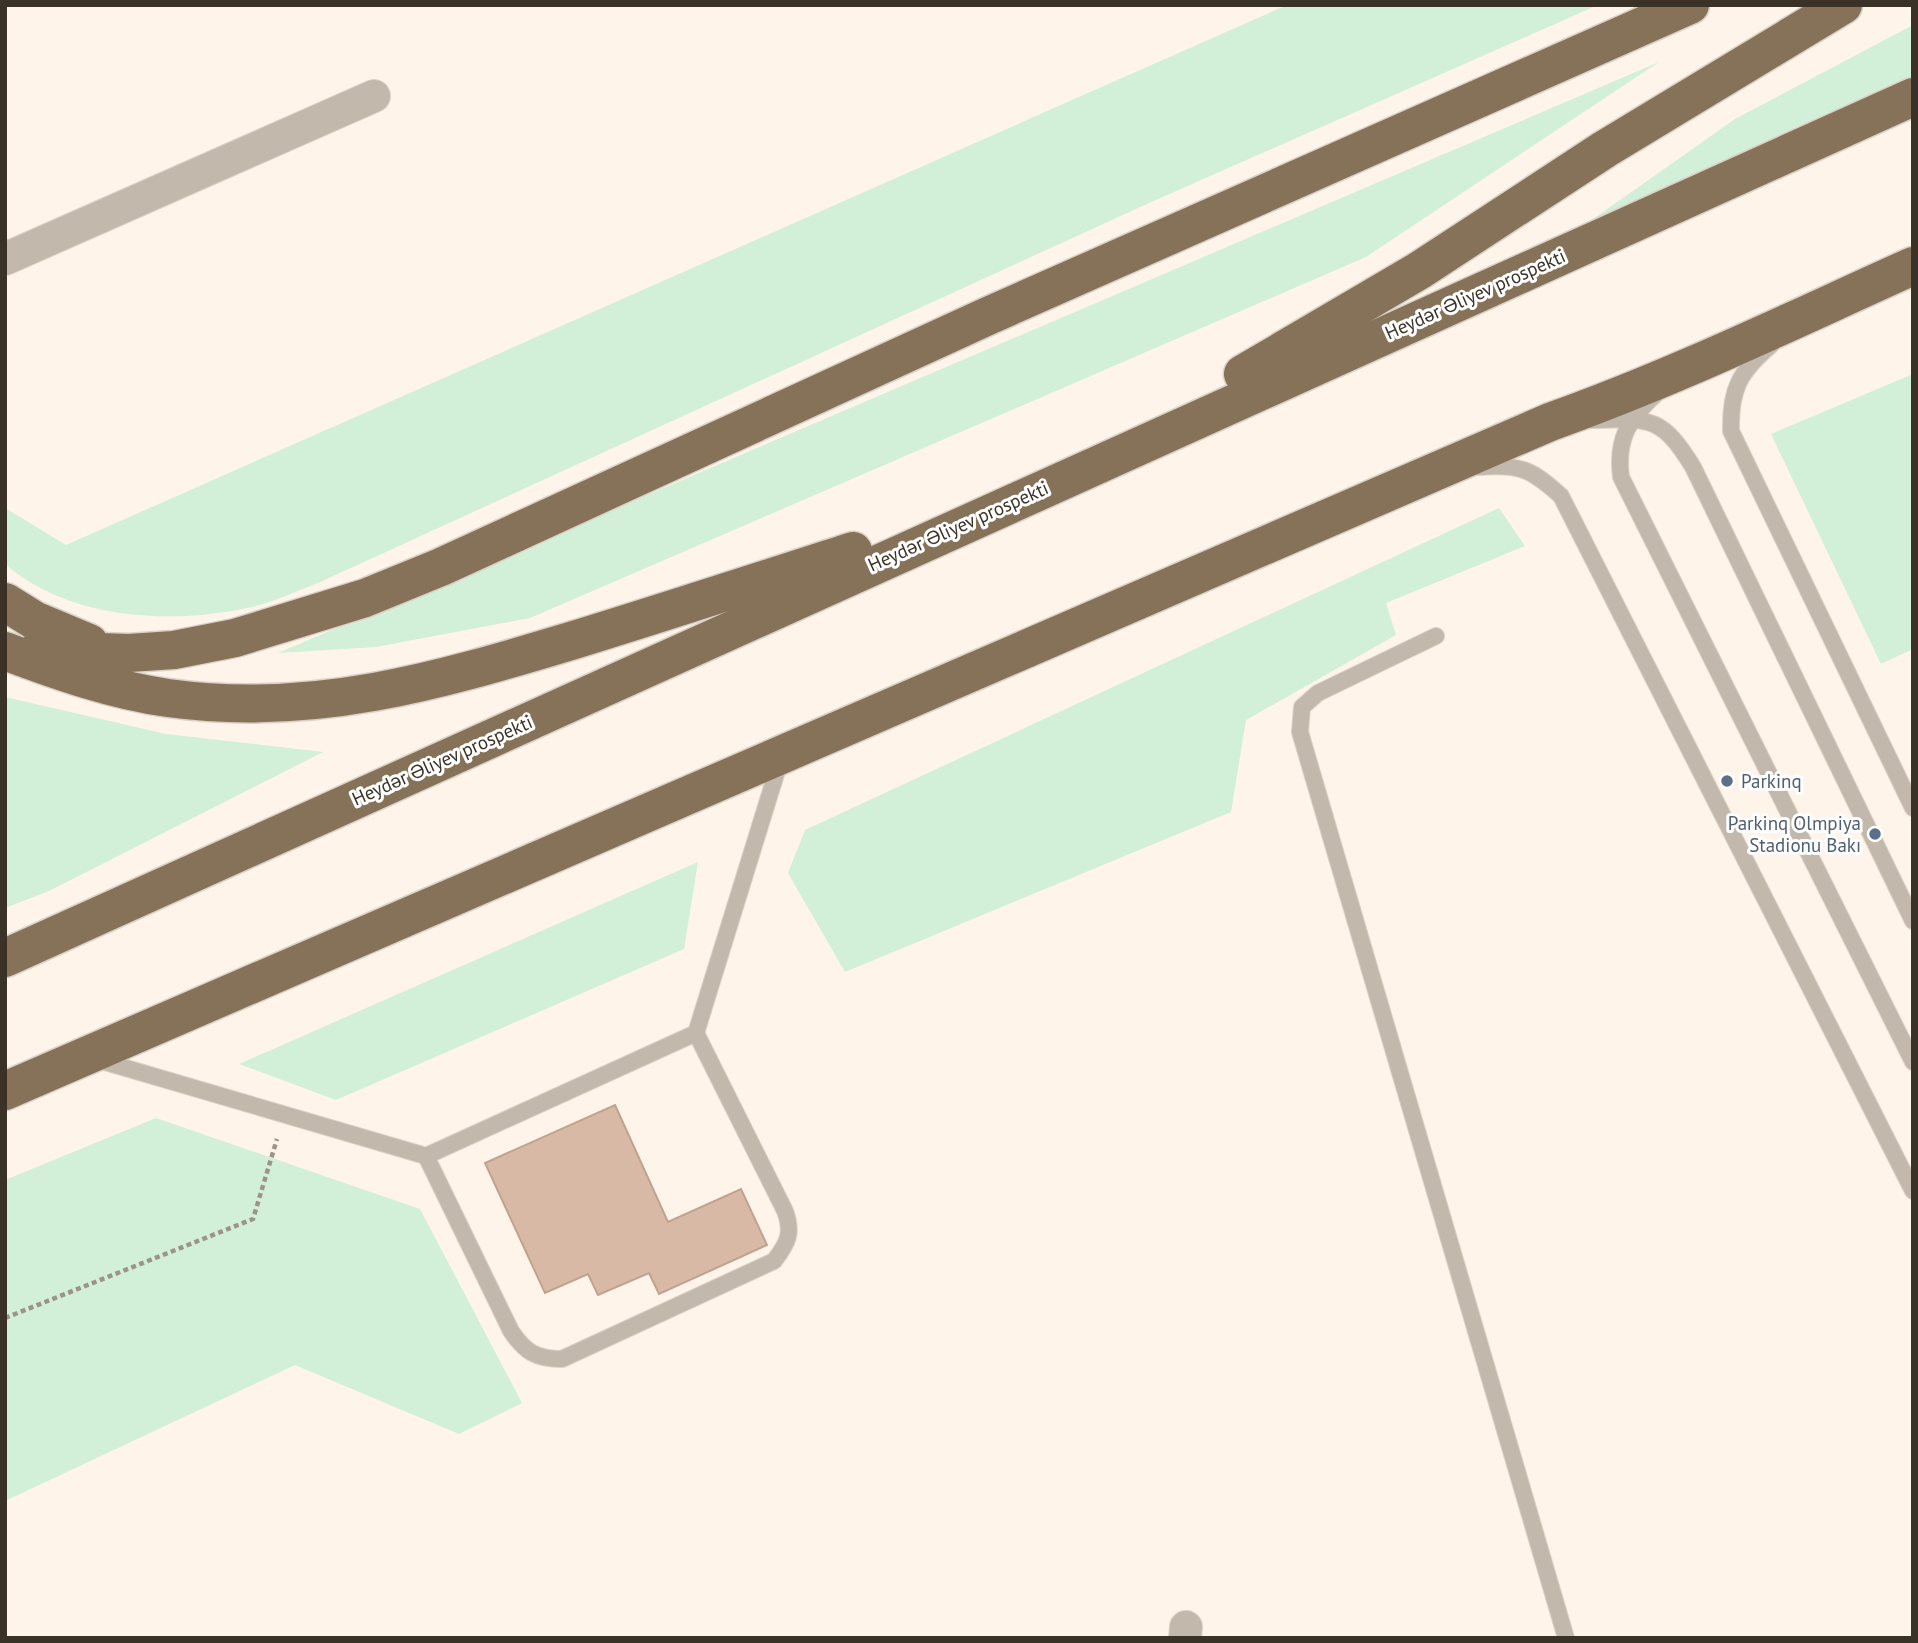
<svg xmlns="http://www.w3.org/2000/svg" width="1918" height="1643" font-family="'PT Sans',sans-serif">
	<rect width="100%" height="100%" fill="#fef4e9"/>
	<g fill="#d1f0d7">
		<path d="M1287,5H1598L1149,203L318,583C297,591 274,602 252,607C172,625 69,620 5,564V508L66,545Z"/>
		<path d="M1913,25V79L1559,243L1735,119Z"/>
		<path d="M1659,62L1366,257L530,618L376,647L278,653Z"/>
		<path d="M1913,374V649L1881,664L1771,434Z"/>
		<path d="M1499,508L1525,546L1386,603L1396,635L1246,720L1231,812L845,972L788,873L805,830Z"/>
		<path d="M5,697L166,734L323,752L49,891L5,908Z"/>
		<path d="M698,862L684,949L336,1100L239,1064Z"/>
		<path d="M156,1118L420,1209L522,1403L459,1434L295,1365L5,1501V1180Z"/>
	</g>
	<path fill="#d8b9a5" stroke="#c1a28f" stroke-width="2" d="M615,1105L668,1222L741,1189L767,1245L659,1294L649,1273L598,1295L588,1274L545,1293L485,1163Z"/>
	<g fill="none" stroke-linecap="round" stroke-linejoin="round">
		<defs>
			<g id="service">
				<path d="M1771,345C1739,372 1730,390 1731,431L1913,808"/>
				<path d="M1657,393C1629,418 1616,439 1621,477L1913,1062"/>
				<path d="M1591,420C1650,419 1661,415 1693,467L1913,921"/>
				<path d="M1479,467C1521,464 1531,469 1561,496L1913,1191"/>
				<path d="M1436,636L1318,693L1302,707L1300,732L1566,1638"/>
				<path d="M95,1059L426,1156L696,1033L781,758"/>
				<path d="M426,1156L511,1331C525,1352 536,1359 562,1359L774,1261C788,1243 793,1233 785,1211L696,1033"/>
			</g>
			<g id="minor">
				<path d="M5,259L374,96"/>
				<path d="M1185,1638L1186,1627"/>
			</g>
			<g id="motorway">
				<path d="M1243,374L1420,270L1605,149L1843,5"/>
				<path d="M5,602L34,620L89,643"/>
				<path d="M38,650L129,653L174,650L235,638L365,598L441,567L988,316L1690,5"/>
				<path d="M5,651C58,671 112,690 168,698C313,718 438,681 574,640C668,611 760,581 853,551"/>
				<path d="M5,958L1913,97"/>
				<path d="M5,1091L1550,422C1674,378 1793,320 1913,266"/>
			</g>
		</defs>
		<use href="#service" stroke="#dbd1c6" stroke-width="18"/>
		<use href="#minor" stroke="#dbd1c6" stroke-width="34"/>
		<use href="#motorway" stroke="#dbd1c6" stroke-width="41"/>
		<path stroke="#9d9388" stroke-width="4.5" stroke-dasharray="5 3.5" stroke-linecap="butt" d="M5,1318L253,1219L277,1139"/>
		<use href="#service" stroke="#c2b8ac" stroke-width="16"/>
		<use href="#minor" stroke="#c2b8ac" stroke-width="32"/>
		<use href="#motorway" stroke="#867258" stroke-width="38"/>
	</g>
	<g fill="#5c6f8a" stroke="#fff" stroke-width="2.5">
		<circle cx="1727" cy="781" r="7"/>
		<circle cx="1875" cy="834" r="7"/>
	</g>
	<g text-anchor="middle" stroke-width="6" stroke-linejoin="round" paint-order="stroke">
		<g font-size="19" fill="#3b3227" stroke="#fff">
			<text transform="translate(1475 294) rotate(-24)" y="7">Heydər Əliyev prospekti</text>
			<text transform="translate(958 526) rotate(-24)" y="7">Heydər Əliyev prospekti</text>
			<text transform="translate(442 760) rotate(-24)" y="7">Heydər Əliyev prospekti</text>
		</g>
		<g font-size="19" fill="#4e5e75" stroke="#fff" text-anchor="start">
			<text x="1741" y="788">Parkinq</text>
			<text x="1861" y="830" text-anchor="end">Parkinq Olmpiya<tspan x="1861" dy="22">Stadionu Bakı</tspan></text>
		</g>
	</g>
	<rect width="1918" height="1643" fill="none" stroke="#3b3227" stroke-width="14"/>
</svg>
